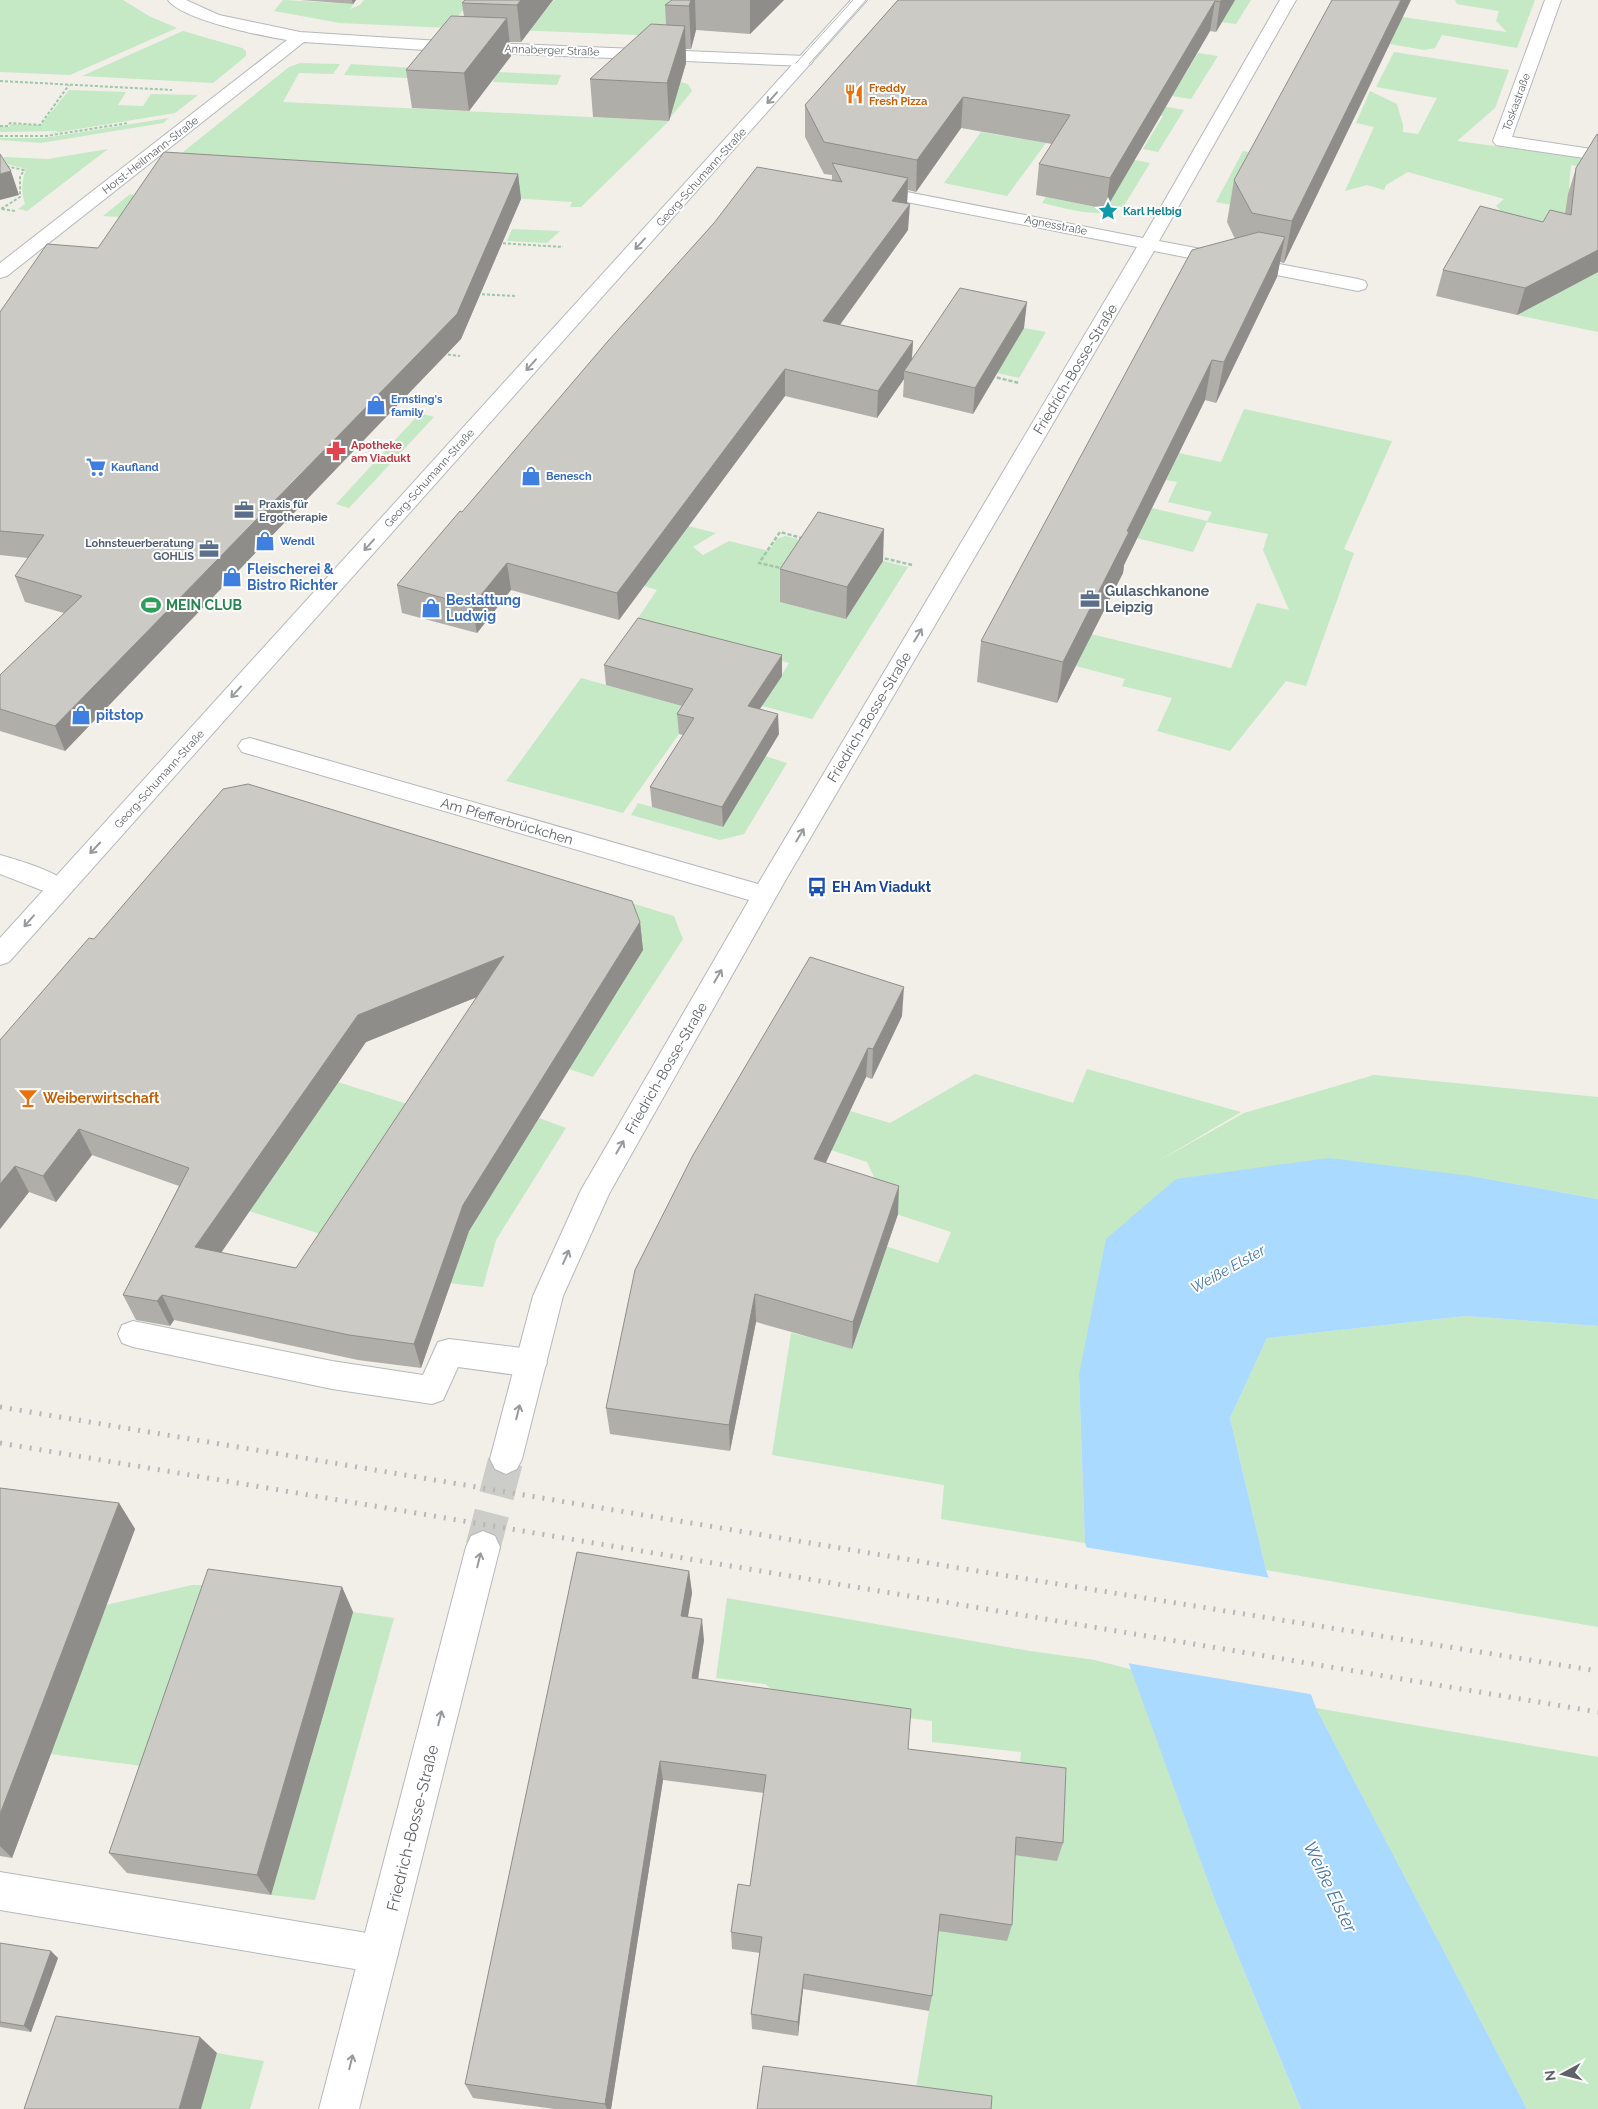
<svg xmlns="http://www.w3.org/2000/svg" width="1598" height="2109" font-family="Raleway,sans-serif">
	<rect width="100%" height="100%" fill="#f1efe8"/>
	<g fill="#c5e8c5">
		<path d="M0,0H123L149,16L177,28L70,75L0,72Z"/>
		<path d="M283,0L354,4L350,9L360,5L364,0H471L449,28L340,23L274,11Z"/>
		<path d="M556,0H697L661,36L469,28L537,21L553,1Z"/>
		<path d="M1234,0H1251L1236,24L1221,22Z"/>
		<path d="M1455,0H1535L1517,48L1442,35L1435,48L1424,50L1390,44L1402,17L1507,32L1496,21L1499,11L1457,4Z"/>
		<path d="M183,31L242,48L246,51V56L213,83L82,76Z"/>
		<path d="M1394,52L1509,70L1495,108L1457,141L1598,160V169L1571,165L1569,188L1598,192V210L1517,228L1496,206L1504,199L1408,172L1386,185L1384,190L1367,185L1345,191L1374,127L1356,123L1370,91L1397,104L1403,125V132L1418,134L1437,98L1376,87Z"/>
		<path d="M1198,53L1218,56L1191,99L1172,96Z"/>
		<path d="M300,63L340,64L333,74L299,73L283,102L669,121L581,207H570L572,202L170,176L184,221L103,216L130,194L150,199L142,185L289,67Z"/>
		<path d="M351,64L413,68L408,78L344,75Z"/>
		<path d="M497,72L561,75L557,85L493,82Z"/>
		<path d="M676,81L688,84L692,91L670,118Z"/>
		<path d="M69,90L126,92L118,105L143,106L151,94L198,95L175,113L48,134L60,131L0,132V126L9,127L11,124L41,125Z"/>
		<path d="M1082,92L1184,110L1158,152L1143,149L1163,116L1111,106Z"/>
		<path d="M169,118L163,123L41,143L0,140V138H44Z"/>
		<path d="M981,132L1046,143L1007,196L944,183Z"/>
		<path d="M108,149L27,211L18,209L25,204C21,193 22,179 26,169L7,164L3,157L48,159Z"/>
		<path d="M1078,149L1150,163L1125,204C1102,222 1067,208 1042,203L1046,197L1096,207Z"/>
		<path d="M1243,151L1263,155L1237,206L1216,202Z"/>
		<path d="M512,229L560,231L547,243L507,241Z"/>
		<path d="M1598,272V332L1517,315Z"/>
		<path d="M1024,328L1046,332L1019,378L997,373Z"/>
		<path d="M1244,409L1392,441L1344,549L1354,553L1306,686L1286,681L1230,751L1157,731L1172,698L1122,686L1125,679L1076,666L1091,634L1231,668L1257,603L1289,610L1263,550L1268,534L1207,522L1193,552L1137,538L1152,508L1207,521L1212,512L1168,502L1177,482L1166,480L1179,453L1221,462Z"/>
		<path d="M420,413L434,417L349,508L336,504Z"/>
		<path d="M688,526L716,533L693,547L703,555L729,541L769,551L777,539L785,536L818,544L846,619L883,561L908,567L812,719L762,706L789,663L638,618L657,590L644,586Z"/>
		<path d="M581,678L693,709L679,734L623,813L506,781Z"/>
		<path d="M765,756L787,763L744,834L720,840L631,815L638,803L723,827Z"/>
		<path d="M553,879L674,916L683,939L593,1077L569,1069Z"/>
		<path d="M1087,1069L1241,1112L1155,1163L1244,1113L1374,1075L1598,1097V1199L1471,1176L1079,1375L1085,1543L941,1519L944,1485L772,1455L791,1333L853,1347L861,1321L848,1234L938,1263L951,1232L890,1212L867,1162L831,1150L850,1111L890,1123L975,1074L1073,1103Z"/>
		<path d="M338,1082L426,1110L339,1240L249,1211Z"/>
		<path d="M539,1118L566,1128L496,1240L483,1287L449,1283L469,1231Z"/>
		<path d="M1466,1316L1598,1326V1627L1266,1570L1230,1418L1267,1338Z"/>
		<path d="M192,1585H211L149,1767L51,1754L106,1605Z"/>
		<path d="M727,1598L1030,1651L1095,1660L1133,1670L1216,1903L1301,2109H988L915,2094L929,2011L936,1931L1018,1783L1021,1752L932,1742V1721L787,1702L765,1684L716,1678Z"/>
		<path d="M353,1612L394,1618L315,1900L271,1895Z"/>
		<path d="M1316,1708L1598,1757V2109H1527Z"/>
		<path d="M217,2053L264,2061L250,2109H201Z"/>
	</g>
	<path fill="#aadaff" d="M1329,1158L1471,1176L1598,1199V1326L1466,1316L1267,1338L1230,1418L1266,1570L1316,1708L1527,2109H1301L1216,1903L1085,1543L1079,1375L1106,1239L1176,1179Z"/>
	<path fill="#f1efe8" d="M1084,1547L1271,1578L1315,1695L1127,1663Z"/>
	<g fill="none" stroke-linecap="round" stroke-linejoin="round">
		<path stroke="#ccccc8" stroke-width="35" stroke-dasharray="35 18" stroke-linecap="butt" d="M483,1547L506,1459"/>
		<defs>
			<g id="lane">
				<path d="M0,855C18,860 63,873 72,888L68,895L59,897L0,874Z"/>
				<path d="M133,1321L332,1361L423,1375L438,1342L449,1339L531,1349L542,1353L547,1363L542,1373L531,1377L458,1367L443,1400L432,1404L332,1389L133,1347L122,1343L118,1334L122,1325Z"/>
				<path d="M0,1872L379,1935L392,1941L398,1954L392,1967L379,1973L0,1910Z"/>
			</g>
			<g id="street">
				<path d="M168,0H186L219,15L300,32L440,41L805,56L811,58L813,61L811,64L805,66L440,51L304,42L7,276L0,278V263L287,40C262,36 182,20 168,0Z"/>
				<path d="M1280,0H1296L1159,241L1358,279L1365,281L1367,285L1365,289L1358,291L1154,251L785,881L609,1194L563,1296L522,1459L517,1469L506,1474L495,1469L490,1459L533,1296L581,1190L749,900L242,752L238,746L242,740L250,738L758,884L1137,247L871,195L865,194L862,190L865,186L871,185L1143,238Z"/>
				<path d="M1545,0H1561L1512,137L1598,150V160L1502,146L1496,145L1493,141Z"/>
				<path d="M483,1531L495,1536L500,1547L359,2109H319L466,1547L471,1536Z"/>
			</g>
			<path id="secondary" d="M851,0H867L9,962L0,965V938Z"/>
		</defs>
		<use href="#lane" stroke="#b5b8bc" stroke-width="2"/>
		<use href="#street" stroke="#b5b8bc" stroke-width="2"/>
		<use href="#secondary" stroke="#b6babf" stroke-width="2"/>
		<g stroke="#9cc7a9" stroke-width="2" stroke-dasharray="3 2" stroke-linecap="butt">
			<path d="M0,81L172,90"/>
			<path d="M0,126H8L10,123L40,125L69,85"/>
			<path d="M0,136H46L128,123"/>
			<path d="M0,161H3L5,166L24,170L20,177V197L1,209"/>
			<path d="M2,209L15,211"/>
			<path d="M498,243L563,247"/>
			<path d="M477,294L517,296"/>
			<path d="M443,354L460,356"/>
		</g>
		<g stroke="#9cc7a9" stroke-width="2.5" stroke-dasharray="4 2" stroke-linecap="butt">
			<path d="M991,376L1019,383"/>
			<path d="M879,557L912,565"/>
			<path d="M785,569L759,563L780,532L805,539"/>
		</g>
		<use href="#lane" fill="#fff" fill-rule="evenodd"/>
		<use href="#street" fill="#fff" fill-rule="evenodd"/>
		<use href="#secondary" fill="#fff" fill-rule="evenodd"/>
		<g stroke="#b6b7b8" stroke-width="1">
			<path d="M796,63L853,0"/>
			<path d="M809,64L866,0"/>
		</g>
		<g stroke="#b6b7b8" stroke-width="5" stroke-dasharray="2 8" stroke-linecap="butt">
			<path d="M0,1407L965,1569L1598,1671"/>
			<path d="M0,1443L1598,1712"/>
		</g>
	</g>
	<g fill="#afaea9" fill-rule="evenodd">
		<path d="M300,0H356L353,4Z"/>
		<path d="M465,0H553L521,42H509L511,56L469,111L412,108L406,70L464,17L462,3Z"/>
		<path d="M672,0H784L750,34L696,30L691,49H686V63L669,121L593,117L590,79L666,25L665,5Z"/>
		<path d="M898,0H1235L1216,32L1210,31L1106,209L1036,195L1039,164L1052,144L961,128L916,192L908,190L907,204L908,230L840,325L913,341L912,359L1024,328L973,414L903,397L904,379L877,418L785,396L619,620L511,590L477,633L402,613L397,585L462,512L714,223L832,180V175L824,174L805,137V105Z"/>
		<path d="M1373,79L1284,263L1280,262L1277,277L1216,403L1205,400L1124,565L1123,573L1057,703L977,682L981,641L1235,239L1227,222L1234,180Z"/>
		<path d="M1598,135V272L1517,315L1436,296L1443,270L1543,222L1565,214L1568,194L1576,168Z"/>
		<path d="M518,174L521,199L461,339L65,751L0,731V675L64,613L25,602L15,576L28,558L0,555V312L98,248Z"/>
		<path d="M883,561L846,619L780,602V569Z"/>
		<path d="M604,665L782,676L759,709L779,734L723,827L652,807L650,787L683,735L679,734L677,714L682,706L606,685Z"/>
		<path d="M640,922L643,950L469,1231L421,1368L358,1360L174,1320L170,1326L136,1320L123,1295L179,1186L92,1155L56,1202L29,1192L0,1229V1040L94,939ZM477,997L296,1268L221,1253L366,1042Z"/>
		<path d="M902,1016L872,1079L866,1077L825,1163L898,1214L852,1349L756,1322L730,1451L610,1434L606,1408L693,1155Z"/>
		<path d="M0,1488L119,1503L135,1529L12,1858L0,1856Z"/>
		<path d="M689,1571L692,1593L688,1617L704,1640L698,1679L908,1749L1063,1843L1057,1861L1015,1855L1012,1925L1007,1941L938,1931L932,1996L929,2011L803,1989L798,2036L752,2029L751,2014L760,1953L732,1949L731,1932L750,1886L764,1793L663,1780L611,2109H555L473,2098L465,2084Z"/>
		<path d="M342,1587L353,1612L271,1895L127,1873L109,1853Z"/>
		<path d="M0,1943L58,1958L31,2032L0,2027Z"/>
	</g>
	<g fill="#8f8d8a">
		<path d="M352,0H356L353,4Z"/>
		<path d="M521,0H553L521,42L517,5Z"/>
		<path d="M691,0H695L696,30L691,49L689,6Z"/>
		<path d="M750,0H784L750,34Z"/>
		<path d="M1222,0H1235L1216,32L1220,2Z"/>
		<path d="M1401,0H1411L1284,263L1292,221Z"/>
		<path d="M1215,1L1210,31L1106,209L1110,178Z"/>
		<path d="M507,18L511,56L469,111L464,73Z"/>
		<path d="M685,26L686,63L669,121L667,83Z"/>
		<path d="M963,97L961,128L916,192L917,160Z"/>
		<path d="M11,171L19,195L0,200V174Z"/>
		<path d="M518,174L521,199L461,339L65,751L55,726Z"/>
		<path d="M908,178L907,204L892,201Z"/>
		<path d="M910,204L908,230L823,348V321Z"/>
		<path d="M1285,237L1277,277L1216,403L1224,362Z"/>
		<path d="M1598,250V272L1517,315L1525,288Z"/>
		<path d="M1027,302L1024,328L973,414L975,388Z"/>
		<path d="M913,341L911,368L904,371V379L877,418L878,391Z"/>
		<path d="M1212,360L1205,400L1124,565L1123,573L1057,703L1063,662L1127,531Z"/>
		<path d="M785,369V396L619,620L617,593Z"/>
		<path d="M884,529L883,561L846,619L847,587Z"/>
		<path d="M507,563L511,590L477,633L472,606Z"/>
		<path d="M782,655V676L748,727V706Z"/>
		<path d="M778,714L779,734L723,827L722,807Z"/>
		<path d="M640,922L643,950L469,1231L421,1368L414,1344L463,1205Z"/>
		<path d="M504,956L509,984L366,1042L207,1273L195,1247L358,1015Z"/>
		<path d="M904,987L902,1016L872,1079L873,1049Z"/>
		<path d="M868,1048L866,1077L814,1188V1159Z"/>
		<path d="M79,1129L92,1155L56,1202L43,1176Z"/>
		<path d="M15,1166L29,1192L0,1229V1184Z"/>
		<path d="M899,1186L898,1214L852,1349L853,1322Z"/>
		<path d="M755,1294L756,1322L730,1451L729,1425Z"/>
		<path d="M162,1295L174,1320L170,1326L157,1301Z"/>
		<path d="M119,1503L135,1529L12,1858L0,1846V1814Z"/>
		<path d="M689,1571L692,1593L684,1638L681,1616Z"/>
		<path d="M342,1587L353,1612L271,1895L257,1875Z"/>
		<path d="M702,1619L704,1640L695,1699L692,1678Z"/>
		<path d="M660,1761L663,1780L611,2109H607L605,2104Z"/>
		<path d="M51,1951L58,1958L31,2032L24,2026Z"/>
		<path d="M804,1974L803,1989L798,2036V2022Z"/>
		<path d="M200,2037L217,2053L201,2109H179Z"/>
	</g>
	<g fill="#cccac5" stroke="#8f8d8a" fill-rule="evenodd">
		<path d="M465,0H521L517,5L462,3Z"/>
		<path d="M672,0H691L689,6L665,5Z"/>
		<path d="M898,0H1222L1220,2L1215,1L1110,178L1039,164L1070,115L963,97L917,160L824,142L805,105Z"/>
		<path d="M1332,0H1401L1292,221L1252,213L1234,180Z"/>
		<path d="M451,16L507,18L464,73L406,70Z"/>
		<path d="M651,24L685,26L667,83L590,79Z"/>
		<path d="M1597,134L1598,135V250L1525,288L1443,270L1480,206L1543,222L1550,210L1571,215L1576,168Z"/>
		<path d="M164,152L518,174L457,314L55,726L0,709V675L82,596L15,576L44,535L0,531V312L47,244L98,248Z"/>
		<path d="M0,154L11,171L0,174Z"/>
		<path d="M832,163L908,178L892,201L910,204L823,321L913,341L878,391L785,369L617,593L507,563L472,606L397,585L460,511L462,512L608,341L714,223L757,167L842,182Z"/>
		<path d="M1259,232L1285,237L1224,362L1212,360L1127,531L1129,532L1063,662L981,641L1192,250Z"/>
		<path d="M960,288L1027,302L975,388L904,371Z"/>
		<path d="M818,512L884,529L847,587L780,569Z"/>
		<path d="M638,618L782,655L748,706L778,714L722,807L650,787L694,718L677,714L693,689L604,665Z"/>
		<path d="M248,784L632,901L640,922L463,1205L414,1344L349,1335L162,1295L157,1301L123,1295L189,1168L79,1129L43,1176L15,1166L0,1184V1040L89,938L94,939L223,789ZM504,956L296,1268L195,1247L358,1015Z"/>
		<path d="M810,957L904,987L873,1049L868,1048L814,1159L899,1186L853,1322L755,1294L729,1425L606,1408L635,1270L693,1155Z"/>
		<path d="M0,1488L119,1503L0,1814Z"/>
		<path d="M577,1552L689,1571L681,1616L702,1619L692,1678L911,1709L908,1749L1066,1768L1063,1843L1016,1837L1012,1925L940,1914L932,1996L804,1974L798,2022L751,2014L762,1937L731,1932L738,1884L750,1886L766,1775L660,1761L605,2104L465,2084Z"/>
		<path d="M208,1569L342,1587L257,1875L109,1853Z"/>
		<path d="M0,1943L51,1951L24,2026L0,2022Z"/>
		<path d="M56,2016L200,2037L179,2109H24Z"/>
		<path d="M763,2066L992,2096L991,2109H757Z"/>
	</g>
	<defs><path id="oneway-shaft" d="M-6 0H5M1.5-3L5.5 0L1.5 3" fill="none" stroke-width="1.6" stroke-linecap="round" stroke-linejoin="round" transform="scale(1.25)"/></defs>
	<g stroke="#979a9d">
		<use href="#oneway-shaft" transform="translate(772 98) rotate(132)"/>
		<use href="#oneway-shaft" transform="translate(640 244) rotate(132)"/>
		<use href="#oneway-shaft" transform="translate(531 365) rotate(132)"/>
		<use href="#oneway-shaft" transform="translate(369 545) rotate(132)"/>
		<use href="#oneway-shaft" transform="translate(918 635) rotate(-59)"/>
		<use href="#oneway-shaft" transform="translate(236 692) rotate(132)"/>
		<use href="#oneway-shaft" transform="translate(800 835) rotate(-59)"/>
		<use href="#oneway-shaft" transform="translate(95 848) rotate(133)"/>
		<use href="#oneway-shaft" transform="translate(29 921) rotate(131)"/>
		<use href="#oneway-shaft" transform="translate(718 976) rotate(-60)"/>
		<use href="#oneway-shaft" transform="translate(620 1147) rotate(-60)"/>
		<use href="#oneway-shaft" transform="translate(566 1257) rotate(-66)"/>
		<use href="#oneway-shaft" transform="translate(518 1412) rotate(-76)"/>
		<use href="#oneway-shaft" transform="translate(479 1560) rotate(-76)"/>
		<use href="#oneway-shaft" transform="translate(440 1718) rotate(-76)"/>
		<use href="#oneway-shaft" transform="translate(351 2062) rotate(-76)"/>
	</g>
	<defs>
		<symbol id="restaurant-bare" viewBox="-9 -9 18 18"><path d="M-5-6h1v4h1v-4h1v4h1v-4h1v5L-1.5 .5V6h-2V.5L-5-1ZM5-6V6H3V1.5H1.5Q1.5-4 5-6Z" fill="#e8710a" stroke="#fff" stroke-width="2.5" paint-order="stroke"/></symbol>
		<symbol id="sight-bare" viewBox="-9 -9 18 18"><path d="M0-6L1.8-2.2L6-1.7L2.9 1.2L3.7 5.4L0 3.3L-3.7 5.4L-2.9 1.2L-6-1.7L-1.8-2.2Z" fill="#0f9aa8" stroke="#fff" stroke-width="2.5" paint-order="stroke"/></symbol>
		<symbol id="shop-bare" viewBox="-9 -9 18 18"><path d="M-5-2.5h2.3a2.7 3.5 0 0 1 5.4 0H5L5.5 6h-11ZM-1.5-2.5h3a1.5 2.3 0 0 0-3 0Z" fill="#3f7fe0" stroke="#fff" stroke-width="2.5" paint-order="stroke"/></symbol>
		<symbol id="pharmacy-bare" viewBox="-9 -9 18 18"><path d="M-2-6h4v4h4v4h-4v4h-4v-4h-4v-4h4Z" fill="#e0444e" stroke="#fff" stroke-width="2.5" paint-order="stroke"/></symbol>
		<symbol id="supermarket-bare" viewBox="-9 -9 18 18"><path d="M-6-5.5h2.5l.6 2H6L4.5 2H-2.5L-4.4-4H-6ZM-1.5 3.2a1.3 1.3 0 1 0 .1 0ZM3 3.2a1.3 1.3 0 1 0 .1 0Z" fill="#3f7fe0" stroke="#fff" stroke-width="2.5" paint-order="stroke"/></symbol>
		<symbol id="office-bare" viewBox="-9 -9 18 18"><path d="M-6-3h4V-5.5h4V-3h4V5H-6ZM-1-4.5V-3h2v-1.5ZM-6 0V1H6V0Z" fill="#5c6f8a" stroke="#fff" stroke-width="2.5" paint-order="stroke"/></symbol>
		<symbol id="stadium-bare" viewBox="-9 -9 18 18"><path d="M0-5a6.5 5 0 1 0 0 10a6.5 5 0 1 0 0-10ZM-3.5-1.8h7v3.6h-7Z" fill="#2e9e5b" stroke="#fff" stroke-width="2.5" paint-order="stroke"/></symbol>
		<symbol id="bus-bare" viewBox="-9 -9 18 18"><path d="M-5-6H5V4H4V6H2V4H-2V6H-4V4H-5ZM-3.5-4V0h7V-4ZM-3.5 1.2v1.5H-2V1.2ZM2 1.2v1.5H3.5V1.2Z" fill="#1a4fb4" stroke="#fff" stroke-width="2.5" paint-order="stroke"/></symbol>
		<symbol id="bar-bare" viewBox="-9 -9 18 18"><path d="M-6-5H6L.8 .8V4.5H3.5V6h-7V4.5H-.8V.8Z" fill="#e8710a" stroke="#fff" stroke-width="2.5" paint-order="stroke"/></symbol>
	</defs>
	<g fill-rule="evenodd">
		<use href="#restaurant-bare" x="840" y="80" width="28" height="28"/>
		<use href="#sight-bare" x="1094" y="197" width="28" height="28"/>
		<use href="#shop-bare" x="362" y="391" width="28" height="28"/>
		<use href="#pharmacy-bare" x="322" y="437" width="28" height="28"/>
		<use href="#supermarket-bare" x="82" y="453" width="28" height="28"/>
		<use href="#shop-bare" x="517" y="462" width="28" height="28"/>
		<use href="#office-bare" x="230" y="496" width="28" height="28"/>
		<use href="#shop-bare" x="251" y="527" width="28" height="28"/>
		<use href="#office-bare" x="195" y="535" width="28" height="28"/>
		<use href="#shop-bare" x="218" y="563" width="28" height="28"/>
		<use href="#office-bare" x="1076" y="585" width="28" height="28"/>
		<use href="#stadium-bare" x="137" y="591" width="28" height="28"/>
		<use href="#shop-bare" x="417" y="594" width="28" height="28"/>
		<use href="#shop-bare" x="67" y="701" width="28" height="28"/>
		<use href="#bus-bare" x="803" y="873" width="28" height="28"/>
		<use href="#bar-bare" x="14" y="1084" width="28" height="28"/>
	</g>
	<g text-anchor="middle" stroke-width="4" stroke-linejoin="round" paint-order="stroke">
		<g font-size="11" fill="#5f6368" stroke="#fff">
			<text transform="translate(552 50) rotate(2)" y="4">Annaberger Straße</text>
			<text transform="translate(1516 102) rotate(-70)" y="4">Toskastraße</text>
			<text transform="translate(150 155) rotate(-38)" y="4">Horst-Heilmann-Straße</text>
			<text transform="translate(701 177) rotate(-48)" y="4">Georg-Schumann-Straße</text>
			<text transform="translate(1056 225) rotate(11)" y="4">Agnesstraße</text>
			<text transform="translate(429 478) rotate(-48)" y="4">Georg-Schumann-Straße</text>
			<text transform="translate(159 779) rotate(-48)" y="4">Georg-Schumann-Straße</text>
		</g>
		<g font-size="11" font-weight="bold" fill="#c56008" stroke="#fff" text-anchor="start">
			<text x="869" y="92">Freddy<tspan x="869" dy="13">Fresh Pizza</tspan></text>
		</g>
		<g font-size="11" font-weight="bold" fill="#0d838f" stroke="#fff" text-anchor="start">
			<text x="1123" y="215">Karl Helbig</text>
		</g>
		<g font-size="11" font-weight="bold" fill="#366cbe" stroke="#fff" text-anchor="start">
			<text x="391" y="403">Ernsting's<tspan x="391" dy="13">family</tspan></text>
			<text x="111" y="471">Kaufland</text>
			<text x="546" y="480">Benesch</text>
			<text x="280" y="545">Wendl</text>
		</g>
		<g font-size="11" font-weight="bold" fill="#be3a42" stroke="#fff" text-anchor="start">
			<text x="351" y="449">Apotheke<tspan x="351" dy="13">am Viadukt</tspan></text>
		</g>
		<g font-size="11" font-weight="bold" fill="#4e5e75" stroke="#fff" text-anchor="start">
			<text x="259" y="508">Praxis für<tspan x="259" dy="13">Ergotherapie</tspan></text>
			<text x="194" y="547" text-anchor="end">Lohnsteuerberatung<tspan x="194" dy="13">GOHLIS</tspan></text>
		</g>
		<g font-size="14" fill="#5f6368" stroke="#fff">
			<text transform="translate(1075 369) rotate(-59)" y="5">Friedrich-Bosse-Straße</text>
			<text transform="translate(869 717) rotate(-59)" y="5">Friedrich-Bosse-Straße</text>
			<text transform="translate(507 821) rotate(16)" y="5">Am Pfefferbrückchen</text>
			<text transform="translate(666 1068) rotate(-60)" y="5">Friedrich-Bosse-Straße</text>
		</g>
		<g font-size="14" font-weight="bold" fill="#366cbe" stroke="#fff" text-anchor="start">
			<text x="247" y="574">Fleischerei &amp;<tspan x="247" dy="16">Bistro Richter</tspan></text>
			<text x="446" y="605">Bestattung<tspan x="446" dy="16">Ludwig</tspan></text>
			<text x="96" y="720">pitstop</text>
		</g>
		<g font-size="14" font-weight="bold" fill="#4e5e75" stroke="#fff" text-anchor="start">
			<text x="1105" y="596">Gulaschkanone<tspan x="1105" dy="16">Leipzig</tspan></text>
		</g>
		<g font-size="14" font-weight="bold" fill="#27864d" stroke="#fff" text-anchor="start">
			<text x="166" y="610">MEIN CLUB</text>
		</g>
		<g font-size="14" font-weight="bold" fill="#164399" stroke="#fff" text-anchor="start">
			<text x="832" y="892">EH Am Viadukt</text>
		</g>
		<g font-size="14" font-weight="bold" fill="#c56008" stroke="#fff" text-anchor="start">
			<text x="43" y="1103">Weiberwirtschaft</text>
		</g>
		<g font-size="15" font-style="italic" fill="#4174aa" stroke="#fff">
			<text transform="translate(1228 1269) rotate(-29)" y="5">Weiße Elster</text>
		</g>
		<g font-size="16" fill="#5f6368" stroke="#fff">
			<text transform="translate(412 1828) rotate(-76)" y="6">Friedrich-Bosse-Straße</text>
		</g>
		<g font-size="18" font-style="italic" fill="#4174aa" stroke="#fff">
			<text transform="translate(1330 1887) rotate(64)" y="6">Weiße Elster</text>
		</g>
	</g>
	<g transform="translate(1563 2074) rotate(263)" stroke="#ffffff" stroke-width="4" paint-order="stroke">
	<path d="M0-4L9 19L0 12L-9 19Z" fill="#5f6368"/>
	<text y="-8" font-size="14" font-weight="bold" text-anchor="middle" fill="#5f6368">N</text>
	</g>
</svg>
